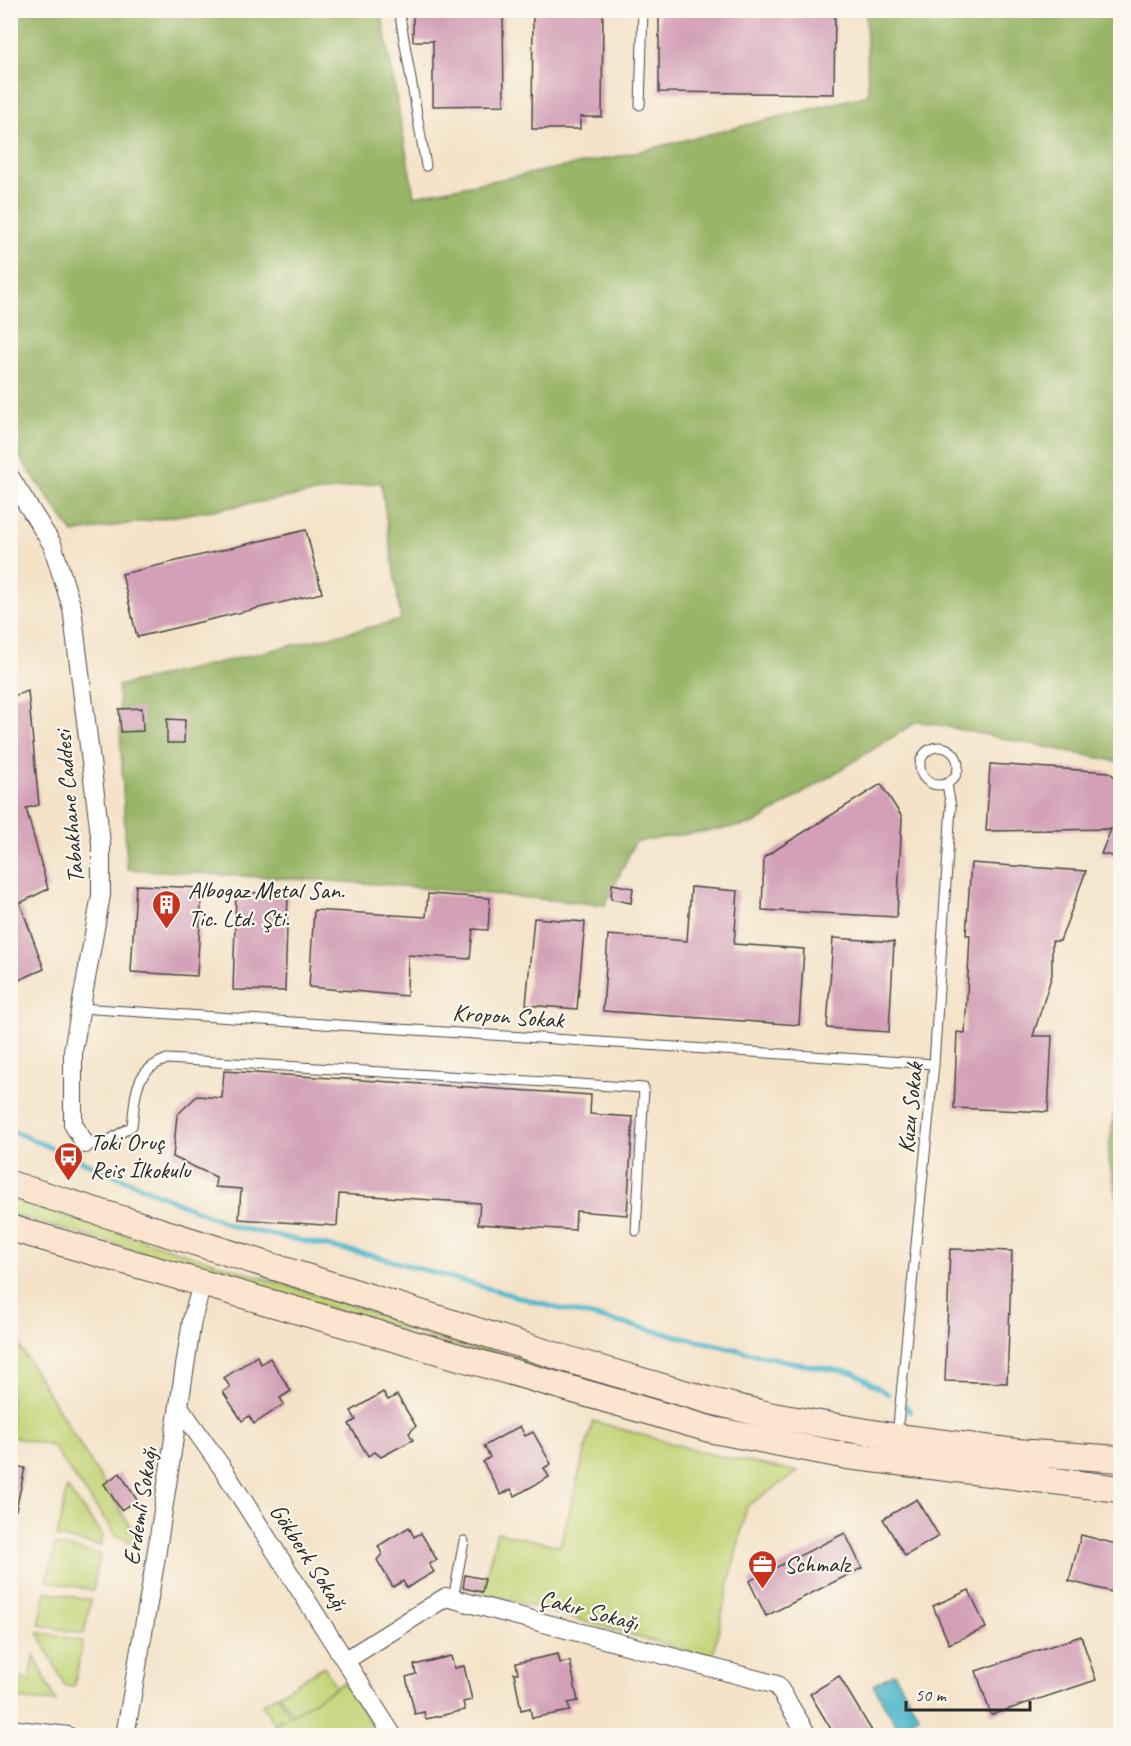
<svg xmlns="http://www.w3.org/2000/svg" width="1131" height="1746" font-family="Caveat,sans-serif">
	<rect width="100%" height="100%" fill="#fbf7ec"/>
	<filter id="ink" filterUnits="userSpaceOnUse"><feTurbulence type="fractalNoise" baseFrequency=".0167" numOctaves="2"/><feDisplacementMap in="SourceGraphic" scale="12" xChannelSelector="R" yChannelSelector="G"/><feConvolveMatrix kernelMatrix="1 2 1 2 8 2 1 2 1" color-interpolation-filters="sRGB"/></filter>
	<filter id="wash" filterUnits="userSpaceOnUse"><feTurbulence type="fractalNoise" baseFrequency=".008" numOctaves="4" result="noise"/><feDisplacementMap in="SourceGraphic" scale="24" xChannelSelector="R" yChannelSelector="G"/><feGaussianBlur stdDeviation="1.35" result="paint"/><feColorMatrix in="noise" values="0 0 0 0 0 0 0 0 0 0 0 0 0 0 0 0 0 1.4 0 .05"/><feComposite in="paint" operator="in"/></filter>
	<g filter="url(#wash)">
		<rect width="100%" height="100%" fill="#f4e3c9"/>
		<g fill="#c2d376" stroke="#767f50" stroke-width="1.5">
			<path d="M10,1198L593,1382L704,1414L787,1432L888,1447L887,1452L705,1418L11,1214Z"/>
			<path d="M10,1331L138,1539L137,1546L117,1536L52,1446L11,1437Z"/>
			<path d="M593,1421L709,1454L798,1472L747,1506L712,1658L482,1592L497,1532L560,1546Z"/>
			<path d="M67,1488L103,1536L101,1546L57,1537Z"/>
			<path d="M55,1545L100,1554L93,1590L47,1581Z"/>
			<path d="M46,1591L91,1600L84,1634L39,1625Z"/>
			<path d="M38,1632L83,1641L74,1687L65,1686Z"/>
			<path d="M34,1655L56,1702L11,1699V1676L30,1680Z"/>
			<path d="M324,1666L336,1687L344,1682L378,1735H282L275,1725L285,1718L274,1724L262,1704L277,1695L290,1716L335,1688L292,1714L279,1694Z"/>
		</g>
		<g fill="#99b567" stroke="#627049" stroke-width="1.5">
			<path d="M10,11H381L414,196L620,156L868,95L866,11H1120V762L918,721L754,824L635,842L605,905L379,884L127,869L118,686L401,620L381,482L73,533L11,445Z"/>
			<path d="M1120,1071V1209L1108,1156Z"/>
		</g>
		<path fill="#4bb5c9" stroke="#3b707a" stroke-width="1.5" d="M894,1673L919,1716L898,1728L873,1685Z"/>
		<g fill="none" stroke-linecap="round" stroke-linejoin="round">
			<g stroke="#4bb5c9" stroke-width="5">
				<path d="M10,1130L235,1227L375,1256L557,1308L799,1364L855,1373L888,1394"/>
				<path d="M906,1406L910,1412"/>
			</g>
		</g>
		<g id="blocks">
			<g fill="#d3a0b7">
				<path d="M413,10H503L504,105L433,106V41H413Z"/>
				<path d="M533,10H603L602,117H580V129H532Z"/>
				<path d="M659,10H835L834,94L659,92Z"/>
				<path d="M306,530L322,593L137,637L122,574Z"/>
				<path d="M28,691L39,805L26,808L48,889L20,903L44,969L10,984V697Z"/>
				<path d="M142,708L143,731L121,732L119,709Z"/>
				<path d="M167,719L185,720L184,743H167Z"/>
				<path d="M990,764L1109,772L1120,782V857L1101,854L1111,829L986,831Z"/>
				<path d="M881,784L902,817L897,917L762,910L764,857Z"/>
				<path d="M971,863L1086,871L1060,941H1052V975L1033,1036H1052L1048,1112L954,1108L957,1032L965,1033L970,935H966Z"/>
				<path d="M612,884L633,888L631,903L611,899Z"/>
				<path d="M136,885L202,888L197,976L131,972Z"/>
				<path d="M691,887L738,891L734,944L804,949L799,1025L603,1011L608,935L687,941Z"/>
				<path d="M236,892L288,894L285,991L233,990Z"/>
				<path d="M428,894L490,898L488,930L473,929L470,959L408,955L407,996L309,987L314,910L426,917Z"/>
				<path d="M534,918L585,922L577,1009L526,1005Z"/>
				<path d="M833,938L894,942L889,1032L827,1028Z"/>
				<path d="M224,1071L591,1095L590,1114L633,1117L627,1215L576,1211L575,1230L478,1224L480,1203L339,1194L337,1226L239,1219L241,1189L215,1187L216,1177L173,1157L177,1115L197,1096L222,1098Z"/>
				<path d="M950,1249L1012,1251L1007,1383L945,1381Z"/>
				<path d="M257,1356L261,1364L270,1358L291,1391L280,1398L284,1404L254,1424L249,1416L242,1421L223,1392L230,1387L224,1378Z"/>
				<path d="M383,1392L388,1400L397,1395L416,1426L409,1433L413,1440L381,1457L375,1452L368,1456L349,1424L356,1420L351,1411Z"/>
				<path d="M520,1426L525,1436L533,1432L551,1464L544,1468L549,1477L515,1496L511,1489L501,1495L483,1462L490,1457L484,1446Z"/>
				<path d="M10,1465L25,1468L16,1510L10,1509Z"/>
				<path d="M120,1473L137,1500L121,1510L104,1484Z"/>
				<path d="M917,1499L939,1536L905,1556L883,1519Z"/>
				<path d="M409,1527L414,1537L421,1533L437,1560L429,1564L434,1572L407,1588L403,1581L393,1587L377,1560L382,1554L378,1546Z"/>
				<path d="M845,1533L862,1568L766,1616L749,1581Z"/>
				<path d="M1081,1535L1120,1545V1594L1069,1581Z"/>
				<path d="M465,1575L485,1579L482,1592L463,1588Z"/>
				<path d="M969,1590L986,1628L949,1644L933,1606Z"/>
				<path d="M1081,1636L1096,1680L991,1715L976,1671Z"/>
				<path d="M558,1654L560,1663L570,1661L578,1701L568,1703L570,1711L532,1718L530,1708L521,1710L514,1673H518L516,1663Z"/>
				<path d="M451,1656L454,1668L464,1666L472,1700L463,1702L465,1710L426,1719L424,1712L415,1714L406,1677L416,1674L414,1665Z"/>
				<path d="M839,1676L875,1736H835L810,1694Z"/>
			</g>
		</g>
	</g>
	<g filter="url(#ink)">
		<use href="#blocks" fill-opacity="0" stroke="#494743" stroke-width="1.5"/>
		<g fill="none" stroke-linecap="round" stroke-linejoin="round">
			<defs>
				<g id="lane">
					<path d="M399,10L426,166"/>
					<path d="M640,105L643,10"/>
					<circle cx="939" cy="766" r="19"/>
					<path d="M80,1008L934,1064"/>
					<path d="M85,1144H103L132,1126C136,1094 133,1071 167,1059L644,1088L636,1231"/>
					<path d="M897,1435L934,1064L951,807L947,784"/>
					<path d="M453,1599L464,1541"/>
				</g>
				<g id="street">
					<path d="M10,477L52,544L72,608L101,843V895L73,1051V1124L85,1144"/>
					<path d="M180,1408L223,1469L393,1736"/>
					<path d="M346,1660L446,1597L777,1685L808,1736"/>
					<path d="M10,1729L68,1736"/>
					<path d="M125,1736L155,1563L192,1320L202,1284"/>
				</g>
				<g id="secondary">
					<path d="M10,1184L570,1360L711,1401L773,1416L897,1437L1016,1452L1120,1459"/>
					<path d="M10,1228L713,1430L847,1456L1120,1489"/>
				</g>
			</defs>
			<use href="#lane" stroke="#494743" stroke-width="11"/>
			<use href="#street" stroke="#494743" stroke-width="20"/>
			<use href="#secondary" stroke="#494743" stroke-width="28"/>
			<use href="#lane" stroke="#fff" stroke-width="9"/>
			<use href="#street" stroke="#fff" stroke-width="18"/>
			<use href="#secondary" stroke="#fce5d0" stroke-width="26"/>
		</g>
	</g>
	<defs>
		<symbol id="building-pin" viewBox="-11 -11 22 30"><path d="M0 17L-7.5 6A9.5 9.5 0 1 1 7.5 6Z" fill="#c8321e" stroke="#fbf7ec"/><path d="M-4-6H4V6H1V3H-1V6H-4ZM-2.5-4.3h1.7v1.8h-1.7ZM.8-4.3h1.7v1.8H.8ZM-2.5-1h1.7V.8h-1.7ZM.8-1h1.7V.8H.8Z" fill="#fff"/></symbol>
		<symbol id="bus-pin" viewBox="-11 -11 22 30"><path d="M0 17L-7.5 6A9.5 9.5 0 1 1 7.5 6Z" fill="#c8321e" stroke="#fbf7ec"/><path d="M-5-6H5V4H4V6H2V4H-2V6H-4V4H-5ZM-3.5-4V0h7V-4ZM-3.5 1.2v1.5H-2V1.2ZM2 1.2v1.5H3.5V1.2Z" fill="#fff"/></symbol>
		<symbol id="office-pin" viewBox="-11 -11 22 30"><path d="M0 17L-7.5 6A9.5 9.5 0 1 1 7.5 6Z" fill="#c8321e" stroke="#fbf7ec"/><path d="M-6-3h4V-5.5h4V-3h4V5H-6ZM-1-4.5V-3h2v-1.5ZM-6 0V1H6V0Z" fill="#fff"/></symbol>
	</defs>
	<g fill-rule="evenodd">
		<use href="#building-pin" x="150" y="888" width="33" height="45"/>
		<use href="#bus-pin" x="52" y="1140" width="33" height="45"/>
		<use href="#office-pin" x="746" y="1548" width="33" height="45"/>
	</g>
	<g text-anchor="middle" stroke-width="4.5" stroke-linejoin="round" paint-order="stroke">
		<g font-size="24" fill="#2b2b2b" stroke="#fbf7ec">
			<text transform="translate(69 807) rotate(-95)" y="8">Tabakhane Caddesi</text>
			<text transform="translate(508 1016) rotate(4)" y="8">Kropon Sokak</text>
			<text transform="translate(910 1108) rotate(-84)" y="8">Kuzu Sokak</text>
			<text transform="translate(140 1506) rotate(-81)" y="8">Erdemli Sokağı</text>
			<text transform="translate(309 1557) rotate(57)" y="8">Gökberk Sokağı</text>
			<text transform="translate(589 1610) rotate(15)" y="8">Çakır Sokağı</text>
		</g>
		<g font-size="24" fill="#2b2b2b" stroke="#fbf7ec" text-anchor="start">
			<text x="188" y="898">Albogaz Metal San.<tspan x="188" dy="28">Tic. Ltd. Şti.</tspan></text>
			<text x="90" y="1150">Toki Oruç<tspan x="90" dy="28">Reis İlkokulu</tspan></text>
			<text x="784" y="1572">Schmalz</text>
		</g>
	</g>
	<rect width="1131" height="1746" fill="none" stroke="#fbf7ec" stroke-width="36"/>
	<path d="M906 1701v9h124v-9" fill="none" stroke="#2b2b2b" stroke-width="3"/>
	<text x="915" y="1701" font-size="18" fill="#2b2b2b" stroke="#fbf7ec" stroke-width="4.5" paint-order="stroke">50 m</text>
</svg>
